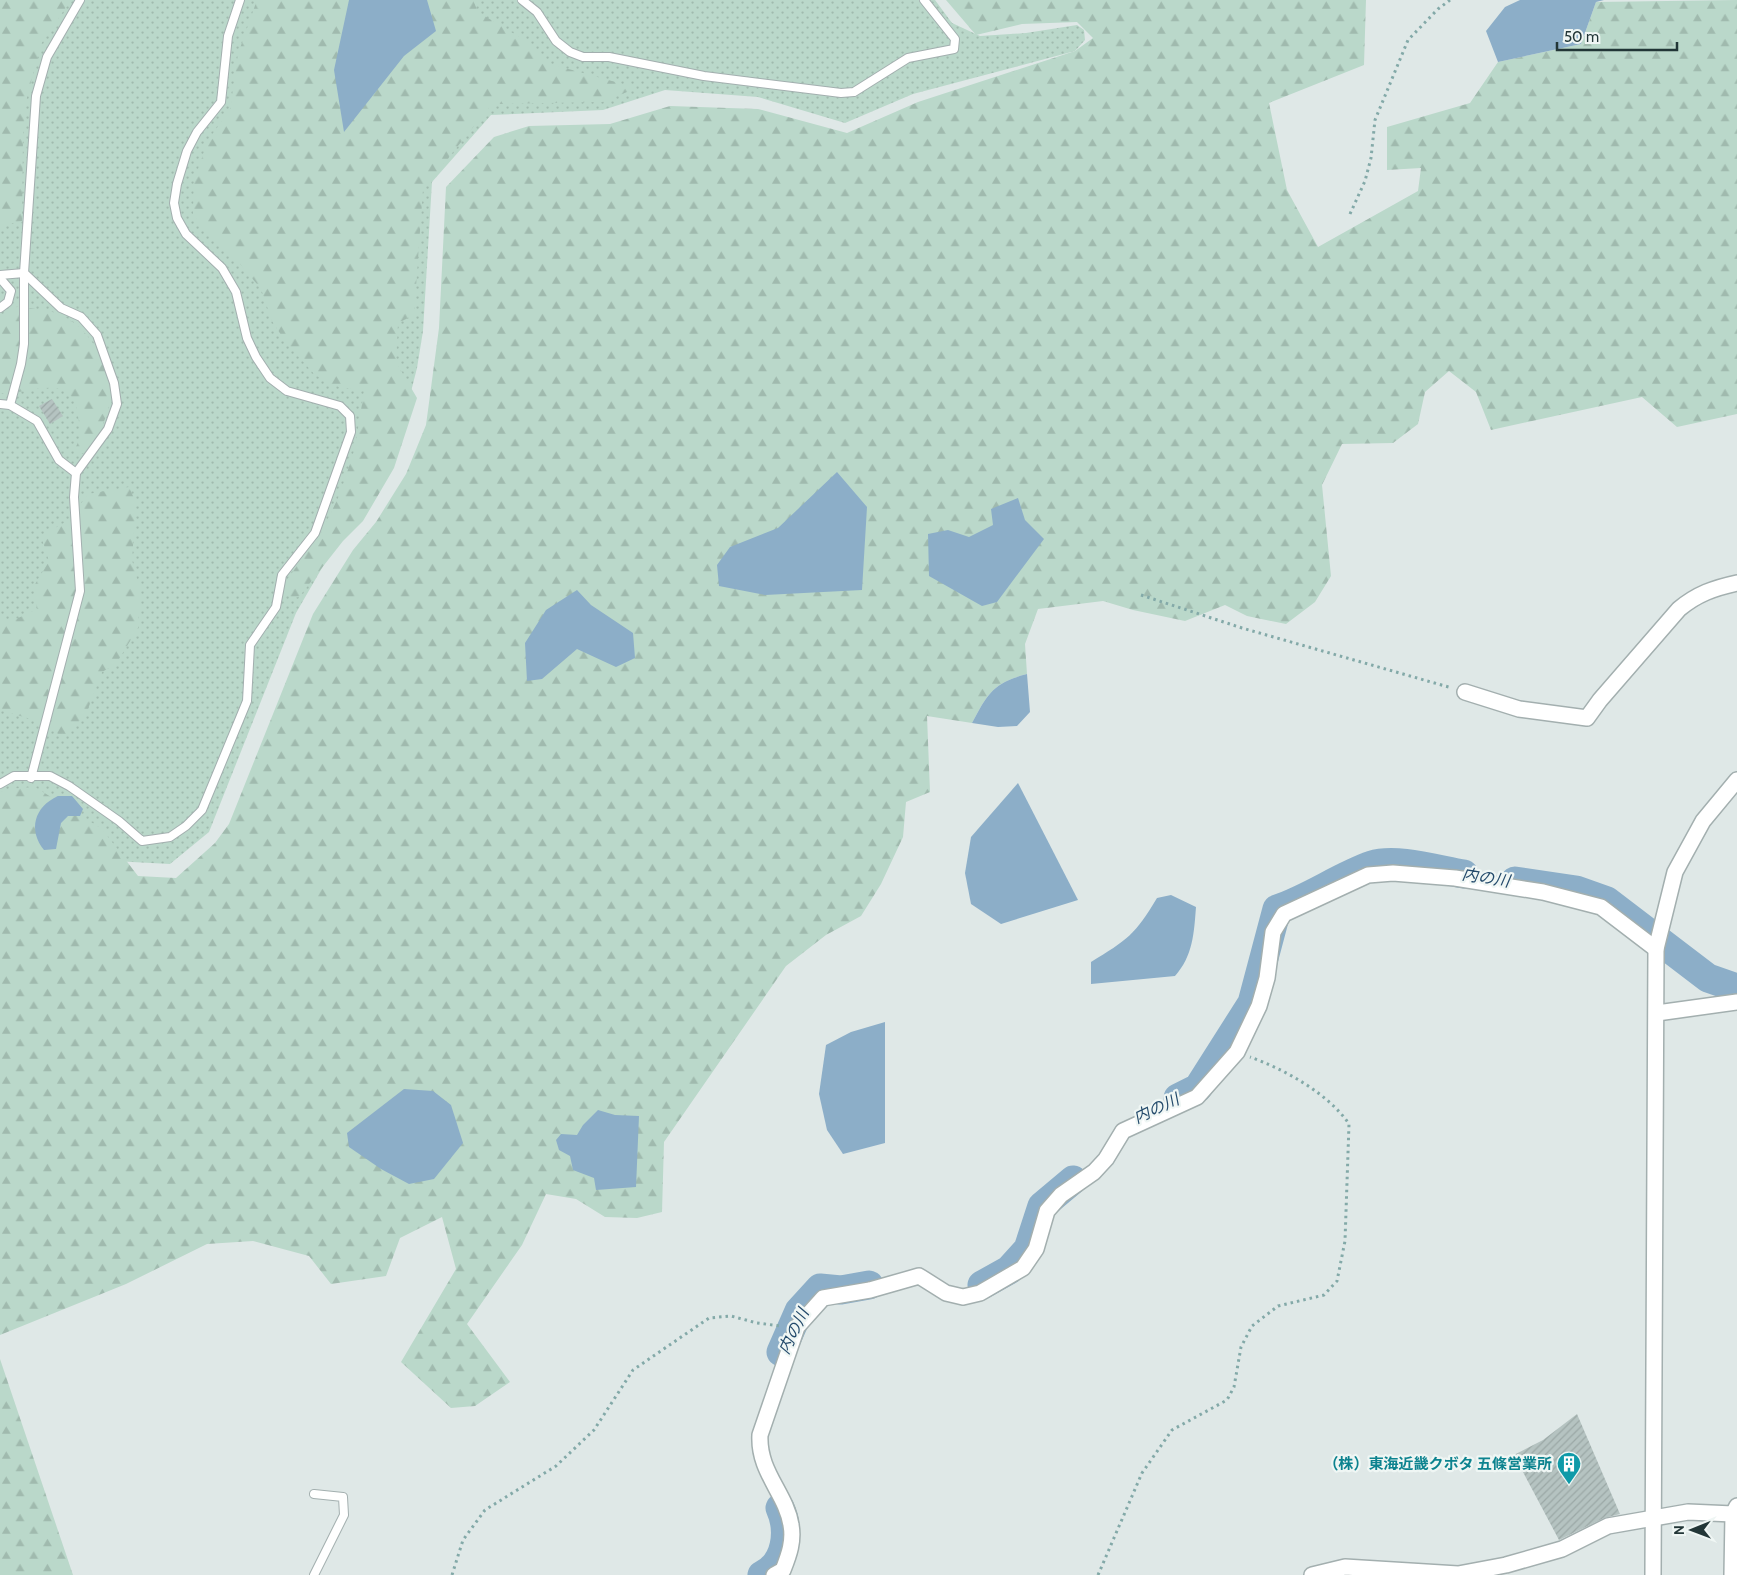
<svg xmlns="http://www.w3.org/2000/svg" width="1737" height="1575" font-family="Cabin,'Noto Sans JP',sans-serif">
	<defs>
		<pattern id="grass-dots" width="8" height="8" patternUnits="userSpaceOnUse" patternTransform="scale(1.25)"><rect width="8" height="8" fill="#bad8ca"/><path d="M2 2h.1M6 6h.1" fill="none" stroke="#a0baae" stroke-width="1.8" stroke-linecap="round"/></pattern>
		<pattern id="forest-firs" width="22" height="20" patternUnits="userSpaceOnUse" patternTransform="scale(1.25)"><rect width="22" height="20" fill="#bad8ca"/><path d="M5 1l3.5 6h-7zM16 11l3.5 6h-7z" fill="#a0baae"/></pattern>
		<pattern id="building-hatch" width="6" height="6" patternUnits="userSpaceOnUse" patternTransform="scale(1.25)"><rect width="6" height="6" fill="#b5c3c1"/><path d="M-1 1l2-2M0 6l6-6M5 7l2-2" fill="none" stroke="#9ba8a6"/></pattern>
	</defs>
	<rect width="100%" height="100%" fill="#dfe8e7"/>
	<path fill="url(#grass-dots)" d="M0,0H935L952,23L980,36L1026,33L1077,25L1084,30L1085,40L1075,51L913,94L845,123L758,97L665,90L603,110L491,115L432,182L423,331L417,368L401,431L296,613L209,832L170,864L75,859L0,878Z"/>
	<g fill="url(#forest-firs)">
		<path d="M0,0H71L41,44L27,97L23,135L22,221L0,226Z"/>
		<path d="M257,0H473L478,12L521,38L547,63L637,88L602,102L492,104L423,189L414,315L398,323L396,362L417,398L394,468L363,521L343,541L299,597L292,598L286,594V581L321,533L340,494L355,448L364,391L339,387L315,375L285,341L272,321L261,289L236,259L208,234L193,214L194,181L208,140L230,110L238,54Z"/>
		<path d="M946,0H1366L1364,65L1269,103L1287,190L1318,247L1418,191L1421,168L1387,170V127L1470,103L1498,62L1581,44L1596,2L1737,0V414L1677,427L1642,397L1491,430L1476,392L1449,371L1425,392L1418,424L1393,443L1342,444L1322,485L1331,576L1315,602L1286,624L1247,616L1225,605L1185,621L1133,610L1103,601L1038,609L1025,644L1027,674C993,683 988,693 972,723L927,716L930,792L906,802L903,837L881,884L861,916L826,935L786,966L664,1142L662,1212L637,1218L605,1217L576,1199L546,1194L522,1245L467,1324L510,1382L475,1406L451,1408L401,1362L456,1269L442,1217L400,1238L386,1276L331,1284L309,1256L253,1241L207,1244L126,1284L0,1335V792L8,789L35,787L102,829L138,876L176,878L215,843L229,824L313,614L353,550L376,522L406,474L426,425L439,328L446,187L494,137L529,126L610,124L670,106L758,109L847,133L918,102L1075,51L1093,38L1077,22L1022,24L976,35Z"/>
		<path d="M18,306C30,309 45,309 56,313C89,325 112,366 110,399C108,419 97,436 87,452L80,454L75,449C82,435 80,430 78,415C72,369 28,396 0,393V319Z"/>
		<path d="M129,487L136,503L132,560L140,590L138,628L116,664L102,672L86,714L61,741L54,726L0,710V621L14,620L37,609L34,586L49,561L41,536L69,520L88,494Z"/>
		<path d="M0,1359L73,1575H0Z"/>
	</g>
	<g fill="#8caec8">
		<path d="M349,0H427L436,31L404,56L344,132L334,70Z"/>
		<path d="M1520,0H1604L1596,2L1581,44L1498,62L1486,31L1505,7Z"/>
		<path d="M837,472L867,507L862,590L765,595L719,586L717,565L730,547L778,528Z"/>
		<path d="M1018,498L1025,520L1044,539L997,602L982,606L929,576L928,534L948,530L969,537L993,525L991,509Z"/>
		<path d="M577,590L591,605L633,633L635,658L616,667L577,649L542,679L527,681L525,643L546,610Z"/>
		<path d="M1027,674L1030,712L1017,726L998,727L972,723C988,693 993,683 1027,674Z"/>
		<path d="M1018,783L1078,900L1001,924L971,904L965,873L971,837Z"/>
		<path d="M58,796H72L83,809L80,816H68L61,823L56,849L44,850C28,830 34,807 58,796Z"/>
		<path d="M1171,895L1196,907C1194,933 1193,956 1175,976L1091,984V962C1127,940 1135,935 1157,898Z"/>
		<path d="M885,1022V1143L843,1154L827,1130L819,1094L826,1045L851,1032Z"/>
		<path d="M404,1089L433,1091L451,1105L463,1143L434,1179L409,1184L381,1169L349,1147L347,1133Z"/>
		<path d="M598,1110L615,1115L639,1116L636,1187L596,1190L594,1178L573,1170L570,1156L559,1150L556,1140L561,1134L577,1135L583,1125Z"/>
	</g>
	<g fill="none" stroke-linecap="round" stroke-linejoin="round">
		<g stroke="#8caec8" stroke-width="29">
			<path d="M1515,881L1576,890L1607,901L1708,978L1737,988"/>
			<path d="M1178,1098L1198,1088L1252,1003L1277,909C1310,898 1340,876 1372,865C1396,857 1439,870 1464,874"/>
			<path d="M982,1285L1009,1270L1028,1249L1042,1206L1073,1180"/>
			<path d="M781,1352L799,1311L820,1288L841,1290L869,1285"/>
			<path d="M762,1575C787,1563 790,1530 780,1508"/>
		</g>
	</g>
	<g fill="url(#building-hatch)">
		<path d="M52,399L63,416L50,424L39,406Z"/>
		<path d="M1577,1414L1620,1514L1604,1518L1559,1540L1514,1455L1543,1440Z"/>
	</g>
	<g fill="none" stroke-linecap="round" stroke-linejoin="round">
		<defs>
			<g id="service">
				<path d="M522,0L537,12L556,41L570,52L583,57H609L704,76L841,93L854,92L908,58L954,49L955,39L924,0"/>
				<path d="M0,275L24,273L61,308L81,317L97,335L114,383L117,404L108,429L76,473L74,497L80,591L31,778"/>
				<path d="M0,278L11,291L8,302L0,308"/>
				<path d="M0,404L10,405L37,421L59,460L76,473"/>
				<path d="M10,405L21,364L24,344V273L36,96L47,57L80,0"/>
				<path d="M0,784L14,776H50L69,786L119,821L142,841L170,837L186,826L202,810L247,701L250,645L276,607L282,575L315,533L351,432L350,416L340,406L287,391L270,378L256,357L247,338L236,292L222,268L186,234L177,218L174,203L177,184L187,151L197,132L221,102L228,36L240,0"/>
				<path d="M314,1494L343,1497L344,1515L314,1575"/>
			</g>
			<g id="minor">
				<path d="M1465,692L1519,709L1587,718L1600,700L1679,609C1697,594 1714,588 1737,583"/>
				<path d="M1657,1013L1737,1002"/>
				<path d="M774,1575L783,1570C789,1555 794,1541 791,1525C786,1493 758,1472 760,1435L797,1327L823,1298L870,1290L919,1276L946,1293L963,1297L980,1293L1023,1268L1036,1249L1047,1211L1061,1195L1094,1172L1106,1159L1123,1131L1197,1097L1237,1052L1259,1006L1267,978L1273,932L1284,914L1368,875L1393,873L1455,878L1543,892L1601,907L1656,949"/>
				<path d="M1312,1575L1345,1567L1458,1574L1506,1565L1562,1549L1608,1526L1688,1512L1733,1514"/>
				<path d="M1732,1575L1733,1514L1737,1506"/>
			</g>
			<path id="tertiary" d="M1653,1575L1656,949L1675,872L1703,821L1737,780"/>
		</defs>
		<use href="#service" stroke="#a3afaf" stroke-width="10"/>
		<use href="#minor" stroke="#a3afaf" stroke-width="18"/>
		<use href="#tertiary" stroke="#a3afaf" stroke-width="18"/>
		<g stroke="#83a9a8" stroke-width="3" stroke-dasharray="2.5 4" stroke-linecap="butt">
			<path d="M1350,214L1365,181L1371,158L1375,120L1408,40L1438,9L1450,0"/>
			<path d="M1141,595L1242,628L1452,688"/>
			<path d="M452,1575L463,1540L485,1510L556,1466L594,1430L633,1370L709,1318L731,1316L757,1323L781,1326"/>
			<path d="M1098,1575L1142,1473L1172,1430L1227,1400L1234,1387L1241,1347L1252,1326L1278,1306L1324,1295L1337,1281L1345,1241L1349,1124C1329,1094 1284,1069 1250,1057"/>
		</g>
		<use href="#service" stroke="#fff" stroke-width="8"/>
		<use href="#minor" stroke="#fff" stroke-width="15"/>
		<use href="#tertiary" stroke="#fff" stroke-width="15"/>
	</g>
	<defs>
		<symbol id="building-pin" viewBox="-11 -11 22 30"><path d="M0 17L-7.5 6A9.5 9.5 0 1 1 7.5 6Z" fill="#0f9aa8" stroke="#eff6f4"/><path d="M-4-6H4V6H1V3H-1V6H-4ZM-2.5-4.3h1.7v1.8h-1.7ZM.8-4.3h1.7v1.8H.8ZM-2.5-1h1.7V.8h-1.7ZM.8-1h1.7V.8H.8Z" fill="#fff"/></symbol>
	</defs>
	<g fill-rule="evenodd">
		<use href="#building-pin" x="1555" y="1450" width="28" height="38"/>
	</g>
	<g text-anchor="middle" stroke-width="4.5" stroke-linejoin="round" paint-order="stroke">
		<g font-size="15" font-weight="bold" fill="#0d838f" stroke="#eff6f4" text-anchor="end">
			<text x="1552" y="1469">（株）東海近畿クボタ 五條営業所</text>
		</g>
		<g font-size="16" font-style="italic" fill="#234a6b" stroke="#eff6f4">
			<text transform="translate(1486 877) rotate(9)" y="6">内の川</text>
			<text transform="translate(1156 1108) rotate(-25)" y="6">内の川</text>
			<text transform="translate(793 1331) rotate(-64)" y="6">内の川</text>
		</g>
	</g>
	<g transform="translate(1692 1530) rotate(269)" stroke="#eff6f4" stroke-width="4" paint-order="stroke">
	<path d="M0-4L9 19L0 12L-9 19Z" fill="#223637"/>
	<text y="-8" font-size="14" font-weight="bold" text-anchor="middle" fill="#223637">N</text>
	</g>
	<path d="M1557 42v8h120v-8" fill="none" stroke="#223637" stroke-width="2.5"/>
	<text x="1564" y="42" font-size="15" fill="#223637" stroke="#eff6f4" stroke-width="4" paint-order="stroke">50 m</text>
</svg>
